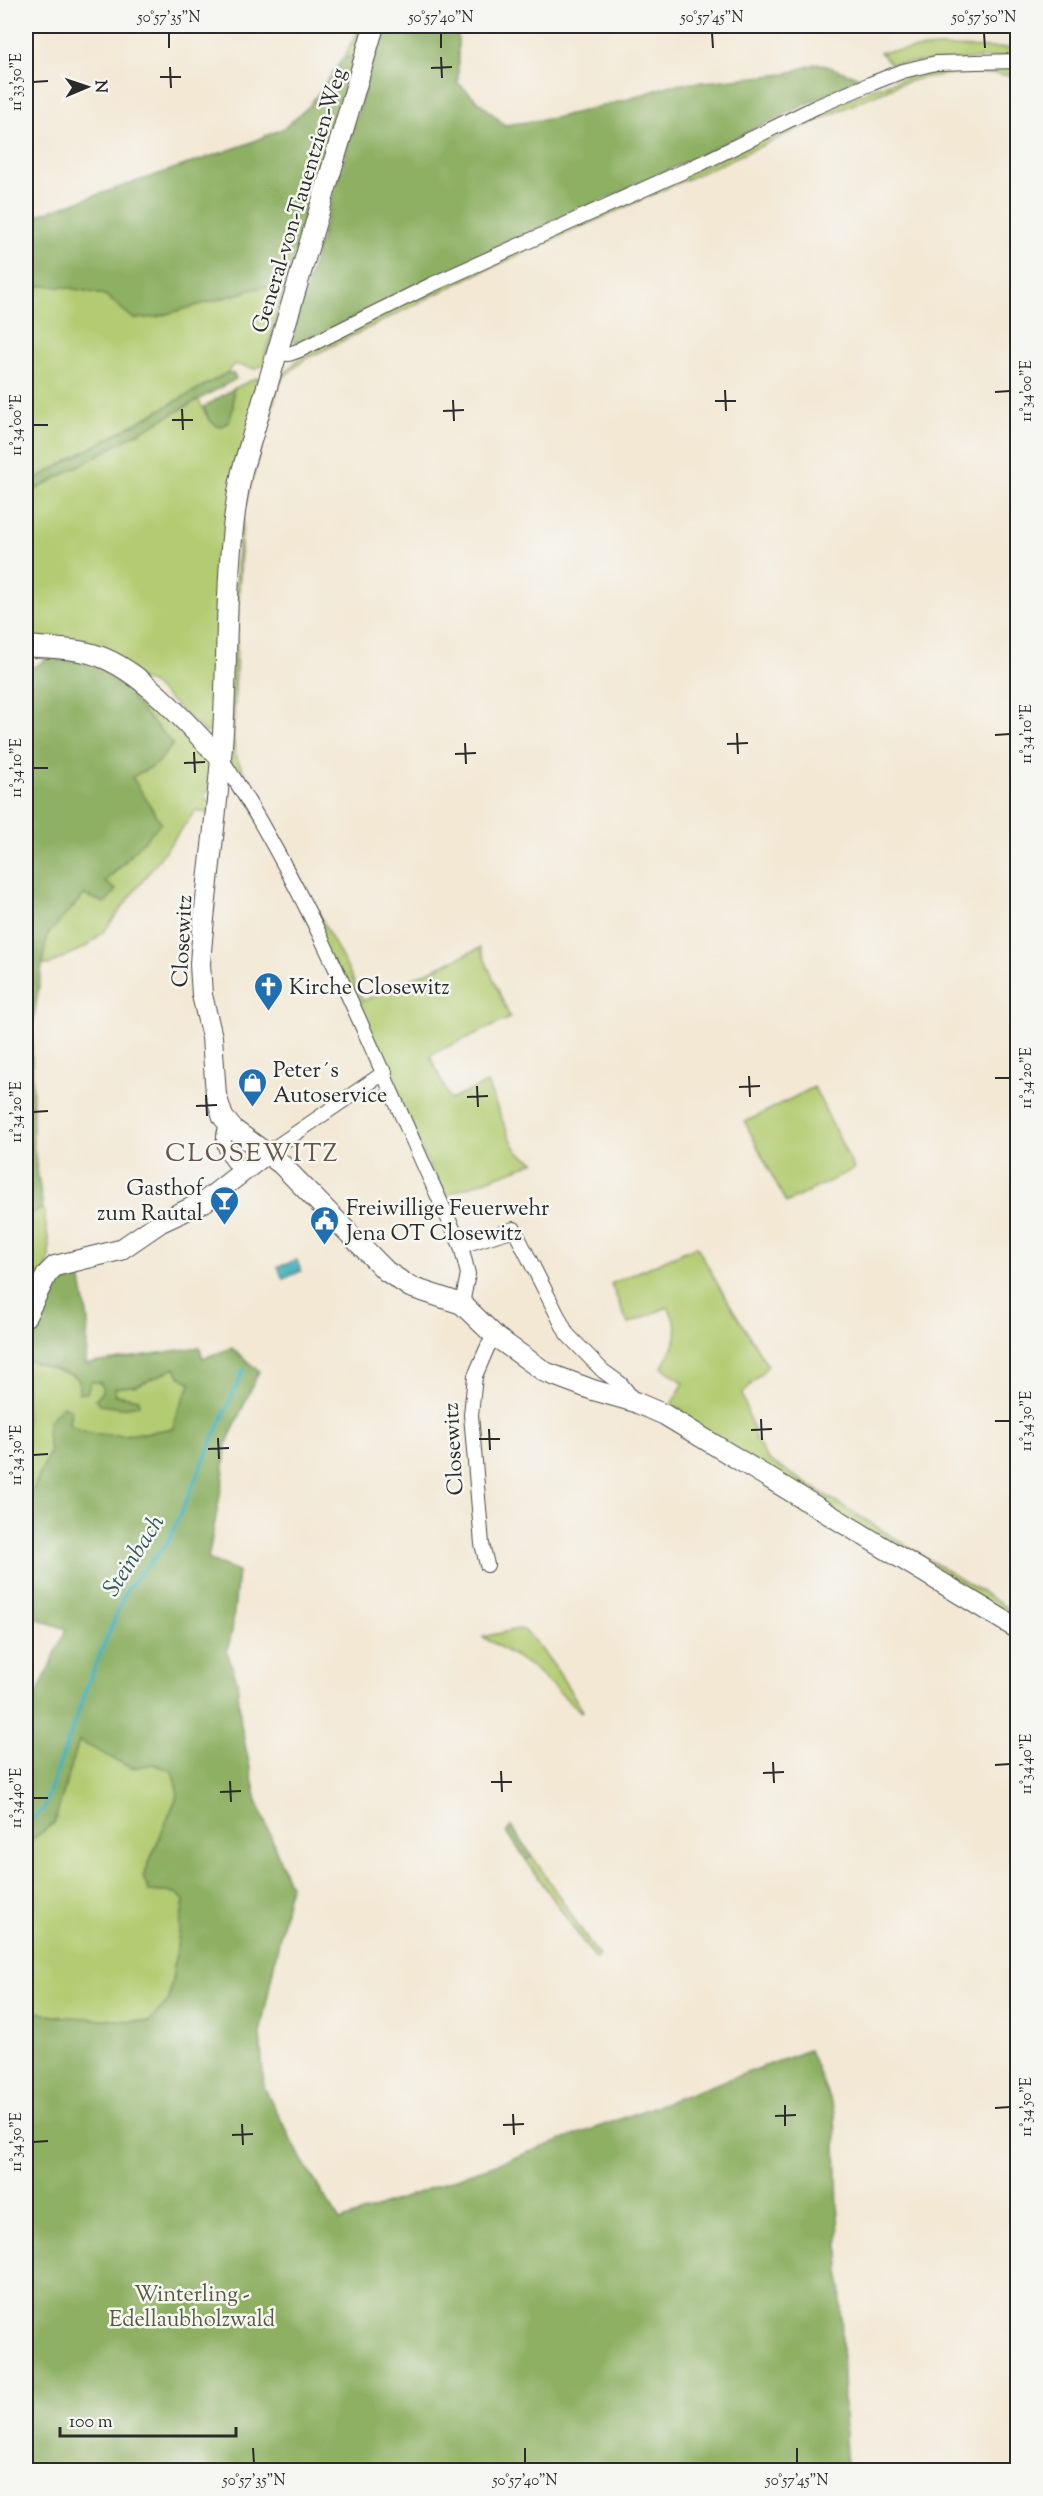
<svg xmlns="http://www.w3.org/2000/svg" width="1043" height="2496" font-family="'Sorts Mill Goudy',serif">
	<rect width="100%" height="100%" fill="#f6f6f2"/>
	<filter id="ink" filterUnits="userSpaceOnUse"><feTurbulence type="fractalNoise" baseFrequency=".0167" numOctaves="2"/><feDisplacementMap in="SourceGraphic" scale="12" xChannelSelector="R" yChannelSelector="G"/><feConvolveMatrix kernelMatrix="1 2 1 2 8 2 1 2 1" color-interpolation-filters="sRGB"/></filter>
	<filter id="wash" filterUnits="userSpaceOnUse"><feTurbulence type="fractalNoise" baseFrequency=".008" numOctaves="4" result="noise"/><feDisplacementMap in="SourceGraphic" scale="24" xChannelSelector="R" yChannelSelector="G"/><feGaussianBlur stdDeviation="1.35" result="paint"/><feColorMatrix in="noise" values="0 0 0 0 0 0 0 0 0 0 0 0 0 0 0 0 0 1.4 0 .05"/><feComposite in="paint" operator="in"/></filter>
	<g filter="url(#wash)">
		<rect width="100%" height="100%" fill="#f3e8d4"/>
		<g fill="#b3cc72" stroke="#6f7c4e" stroke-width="1.5">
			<path d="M361,26H368L359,59L344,57Z"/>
			<path d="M937,47L1017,48L1018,56L891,64L880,52Z"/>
			<path d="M999,67L1017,68V77C984,71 944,72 911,81C898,84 885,91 872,96L470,277L304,360L286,375L279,384L244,508L241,544L233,738L235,755L349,971L363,1001L480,948L510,1018L430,1055L450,1100L487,1083L508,1134L518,1152L535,1162L444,1196L228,757L240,506L275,383L302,355L433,289L872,89L911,76L958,69Z"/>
			<path d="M26,285L65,287L105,295L134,319L156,317L262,287L281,289L282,297L264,359L270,362L255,369L234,364L227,373L26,484Z"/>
			<path d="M256,378L265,383L237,472L219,728L206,733L151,683L26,642V495L198,399L209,420L219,427L229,422L233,408V389Z"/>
			<path d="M132,681L154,700L214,765L212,789L205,794L206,801H212L210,814L196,810L106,929L87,946L48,965L42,964L47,934L84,895L104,882L126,862L131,777L157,764L173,744L132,700Z"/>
			<path d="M814,1087L854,1169L786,1203L745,1122Z"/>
			<path d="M43,1208C45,1223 56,1262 43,1273C38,1277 31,1279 26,1282V1216Z"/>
			<path d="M697,1246L718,1285L768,1366L742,1394L756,1440L767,1459L1017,1614V1624L680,1417L682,1410L677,1408H669L684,1383L662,1367C676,1341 683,1334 668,1307L628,1324L611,1284Z"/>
			<path d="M26,1360L72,1375L79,1380V1393L91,1381L101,1383L103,1390L96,1399H138L115,1395V1388L138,1385L176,1368L191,1383L176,1415L174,1428C144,1434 95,1442 69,1424L47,1433L50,1450L28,1502L26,1501Z"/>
			<path d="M518,1629L524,1630C548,1654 565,1682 583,1711L581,1712L531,1666L483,1637Z"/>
			<path d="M79,1740L131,1768L154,1764L173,1771L178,1794L143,1877L149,1891L176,1893L184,1899L169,2000L149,2022L53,2016L26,2009V1844L54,1823Z"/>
			<path d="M532,1856L599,1956L595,1959L526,1860Z"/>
		</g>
		<g fill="#8eb064" stroke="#5c6e48" stroke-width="1.5">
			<path d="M395,26H454L458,35V83L505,125L555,118L629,99L671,85L785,74L818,63L861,78L650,179L509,242L302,343L294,342L292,336L380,36Z"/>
			<path d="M344,57L359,59L270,362L264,359L282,297L280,289L262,287L156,317L134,319L105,295L65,287L26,285V219L247,144L284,128L309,106Z"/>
			<path d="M227,373L234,374L236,379L26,495V484Z"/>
			<path d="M233,389V408L229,422L219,427L209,420L204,407Z"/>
			<path d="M57,653L74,655L132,681V700L173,744L157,764L132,777L161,823L105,882L116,890L105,903L84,895L47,935L32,1030L33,1142L43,1208L26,1216V668L36,666Z"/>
			<path d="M78,1264L88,1320L86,1364L199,1347L203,1358L232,1348L259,1371L226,1445L223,1479L208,1559L238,1571L232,1631L227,1652L237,1681L241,1725L257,1801L290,1886L260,2034L264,2087L303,2162L340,2221L809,2050L835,2112L845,2437L847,2470H26V2009L53,2016L149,2022L169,2000L184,1900L176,1893L149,1891L143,1877L178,1794L172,1771L154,1764L131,1768L79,1741L54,1823L26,1844V1719L66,1629L26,1615V1501L28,1502L50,1451L47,1433L49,1421L63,1406L71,1410L69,1424C95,1442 144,1434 174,1428L176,1415L191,1383L179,1376L175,1368L138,1385L115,1388V1395L139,1399V1405L122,1408L100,1405L96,1399L103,1390L101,1383L91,1381L87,1393H79V1380L72,1375L26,1360V1334L46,1289L57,1272Z"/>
			<path d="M511,1826L532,1856L526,1860L507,1832Z"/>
		</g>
		<path fill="#40b0b9" stroke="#366e72" stroke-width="1.5" d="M297,1260L301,1271L283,1279L278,1267Z"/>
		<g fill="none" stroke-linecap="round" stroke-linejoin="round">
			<path stroke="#40b0b9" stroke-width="4" d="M26,1824L43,1810L91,1676L127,1589L168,1542L244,1369"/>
		</g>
	</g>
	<g filter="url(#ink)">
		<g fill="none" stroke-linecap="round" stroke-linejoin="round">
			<defs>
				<g id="street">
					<path d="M278,353L289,354L300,350L431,285L704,162L816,107L870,84L903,71L936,63L1018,61"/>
					<path d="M221,758C321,910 383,1082 461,1246L468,1274L462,1304"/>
					<path d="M228,1124C217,1143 230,1158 242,1173"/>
					<path d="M267,1153L385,1072"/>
					<path d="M461,1246L514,1229L567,1334L603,1371L621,1384L635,1402"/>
					<path d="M487,1565L482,1544L471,1415L475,1376L488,1346L496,1337"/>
				</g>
				<g id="secondary">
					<path d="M374,26L242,471C225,552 228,634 224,715C220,799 206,881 200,964L202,995L212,1037L216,1095L223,1117L233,1129L281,1164L386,1271L410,1287L462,1304L496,1337L545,1372L593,1390L635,1402L665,1415L1018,1629"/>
					<path d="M26,646C47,648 69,648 89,653C138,665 186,723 220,758"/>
					<path d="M26,1316L47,1274L55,1266L120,1250L161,1222L204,1202L267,1153"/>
				</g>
			</defs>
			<use href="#street" stroke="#494744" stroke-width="16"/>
			<use href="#secondary" stroke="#494744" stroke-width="22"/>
			<use href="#street" stroke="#fff" stroke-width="14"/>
			<use href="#secondary" stroke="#fff" stroke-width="20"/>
		</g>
	</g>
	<path fill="none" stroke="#2b2b2b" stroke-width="2" d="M169,33V48M441,33V48M712,33L713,48M984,33L985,48M441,57L442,78M170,67L171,88M431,68L452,67M160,77H181M33,82L48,81M725,390L726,411M995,392L1010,391M453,400L454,421M715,401H736M182,409L183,430M443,411L464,410M172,420H193M33,425H48M737,733L738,754M995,735L1010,734M465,743L466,764M727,744L748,743M194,752L195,773M455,754L476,753M184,763L205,762M33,768H48M749,1076L750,1097M995,1078H1010M477,1086L478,1107M739,1087L760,1086M206,1095L207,1116M467,1097L488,1096M196,1106L217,1105M33,1112L48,1111M761,1419L762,1440M995,1421H1010M489,1429L490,1450M751,1430L772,1429M218,1438L219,1459M479,1439H500M208,1449L229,1448M33,1455L48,1454M773,1762L774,1783M995,1765L1010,1764M501,1771L502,1792M763,1773L784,1772M230,1781L231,1802M491,1782H512M220,1792L241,1791M33,1798H48M785,2105V2126M995,2108L1010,2107M513,2114L514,2135M775,2116L796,2115M242,2124L243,2145M503,2125L524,2124M232,2135L253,2134M33,2142L48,2141M253,2448L254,2463M525,2448V2463M797,2448V2463"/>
	<defs>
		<symbol id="church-pin" viewBox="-11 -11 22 30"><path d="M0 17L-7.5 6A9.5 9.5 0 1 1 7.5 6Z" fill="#1f6fb2" stroke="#f6f6f2"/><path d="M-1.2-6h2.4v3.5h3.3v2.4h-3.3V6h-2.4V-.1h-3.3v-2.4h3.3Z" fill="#fff"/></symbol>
		<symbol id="shop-pin" viewBox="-11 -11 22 30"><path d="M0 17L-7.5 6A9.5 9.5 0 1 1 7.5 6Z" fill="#1f6fb2" stroke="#f6f6f2"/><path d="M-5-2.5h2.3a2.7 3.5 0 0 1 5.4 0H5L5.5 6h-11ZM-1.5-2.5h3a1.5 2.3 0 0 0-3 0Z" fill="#fff"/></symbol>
		<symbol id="bar-pin" viewBox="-11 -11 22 30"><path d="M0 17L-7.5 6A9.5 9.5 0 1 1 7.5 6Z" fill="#1f6fb2" stroke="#f6f6f2"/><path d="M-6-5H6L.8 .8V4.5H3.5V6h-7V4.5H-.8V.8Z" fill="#fff"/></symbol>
		<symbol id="civic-pin" viewBox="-11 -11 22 30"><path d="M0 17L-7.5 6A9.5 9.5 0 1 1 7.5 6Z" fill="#1f6fb2" stroke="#f6f6f2"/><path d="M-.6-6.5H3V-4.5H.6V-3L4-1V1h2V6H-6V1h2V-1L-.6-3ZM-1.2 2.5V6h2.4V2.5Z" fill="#fff"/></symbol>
	</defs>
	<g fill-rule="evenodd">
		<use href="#church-pin" x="252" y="970" width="33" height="45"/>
		<use href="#shop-pin" x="236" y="1066" width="33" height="45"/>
		<use href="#bar-pin" x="208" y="1184" width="33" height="45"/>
		<use href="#civic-pin" x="308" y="1204" width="33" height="45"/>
	</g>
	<g text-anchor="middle" stroke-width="5" stroke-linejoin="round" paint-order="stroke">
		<g font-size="22" fill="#2b2b2b" stroke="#f6f6f2">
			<text transform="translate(298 200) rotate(-73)" y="8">General-von-Tauentzien-Weg</text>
			<text transform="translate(181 941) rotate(-87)" y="8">Closewitz</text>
			<text transform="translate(452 1449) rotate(-93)" y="8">Closewitz</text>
		</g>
		<g font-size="22" fill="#2b2b2b" stroke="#f6f6f2" text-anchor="start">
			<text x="289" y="994">Kirche Closewitz</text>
			<text x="273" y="1077">Peter´s<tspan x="273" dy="25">Autoservice</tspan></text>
			<text x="203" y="1195" text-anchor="end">Gasthof<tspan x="203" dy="25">zum Rautal</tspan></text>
			<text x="346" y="1215">Freiwillige Feuerwehr<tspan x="346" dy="25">Jena OT Closewitz</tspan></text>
		</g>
		<g font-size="22" fill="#545b40" stroke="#f6f6f2">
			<text x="192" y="2301">Winterling -<tspan x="192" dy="25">Edellaubholzwald</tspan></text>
		</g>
		<g font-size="24" font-style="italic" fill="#325a5d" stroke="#f6f6f2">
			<text transform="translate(133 1555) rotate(-57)" y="8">Steinbach</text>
		</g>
		<g font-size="26" letter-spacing="1.5" fill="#6a5647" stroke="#f6f6f2">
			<text x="252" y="1161">CLOSEWITZ</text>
		</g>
	</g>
	<rect width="1043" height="2496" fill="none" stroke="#f6f6f2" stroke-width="66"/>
	<g transform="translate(87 87) rotate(88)" stroke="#f6f6f2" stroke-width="4.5" paint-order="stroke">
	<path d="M0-4.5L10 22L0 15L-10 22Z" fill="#2b2b2b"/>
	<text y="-9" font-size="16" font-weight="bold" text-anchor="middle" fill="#2b2b2b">N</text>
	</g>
	<path d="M60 2427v9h176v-9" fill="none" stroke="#2b2b2b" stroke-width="3"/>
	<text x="69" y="2427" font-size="18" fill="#2b2b2b" stroke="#f6f6f2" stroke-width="4.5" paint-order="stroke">100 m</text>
	<rect x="33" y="33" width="977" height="2430" fill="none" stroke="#2b2b2b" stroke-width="2"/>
	<g font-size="15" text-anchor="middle" fill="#2b2b2b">
		<text x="169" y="22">50°57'35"N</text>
		<text x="441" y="22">50°57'40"N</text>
		<text x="712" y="22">50°57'45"N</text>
		<text x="984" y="22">50°57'50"N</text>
		<text transform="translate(16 82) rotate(-90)" y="5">11°33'50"E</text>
		<text transform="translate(1026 391) rotate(-90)" y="5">11°34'00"E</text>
		<text transform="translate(16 425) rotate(-90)" y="5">11°34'00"E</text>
		<text transform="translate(1026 734) rotate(-90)" y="5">11°34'10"E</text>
		<text transform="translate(16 768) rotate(-90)" y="5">11°34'10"E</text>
		<text transform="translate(1026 1078) rotate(-90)" y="5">11°34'20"E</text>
		<text transform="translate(16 1112) rotate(-90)" y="5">11°34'20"E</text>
		<text transform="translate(1026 1421) rotate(-90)" y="5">11°34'30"E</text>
		<text transform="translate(16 1455) rotate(-90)" y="5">11°34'30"E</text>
		<text transform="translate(1026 1764) rotate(-90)" y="5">11°34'40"E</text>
		<text transform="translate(16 1798) rotate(-90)" y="5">11°34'40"E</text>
		<text transform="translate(1026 2107) rotate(-90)" y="5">11°34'50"E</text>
		<text transform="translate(16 2142) rotate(-90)" y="5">11°34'50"E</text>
		<text x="254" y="2485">50°57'35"N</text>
		<text x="525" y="2485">50°57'40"N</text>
		<text x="797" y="2485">50°57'45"N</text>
	</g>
</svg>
